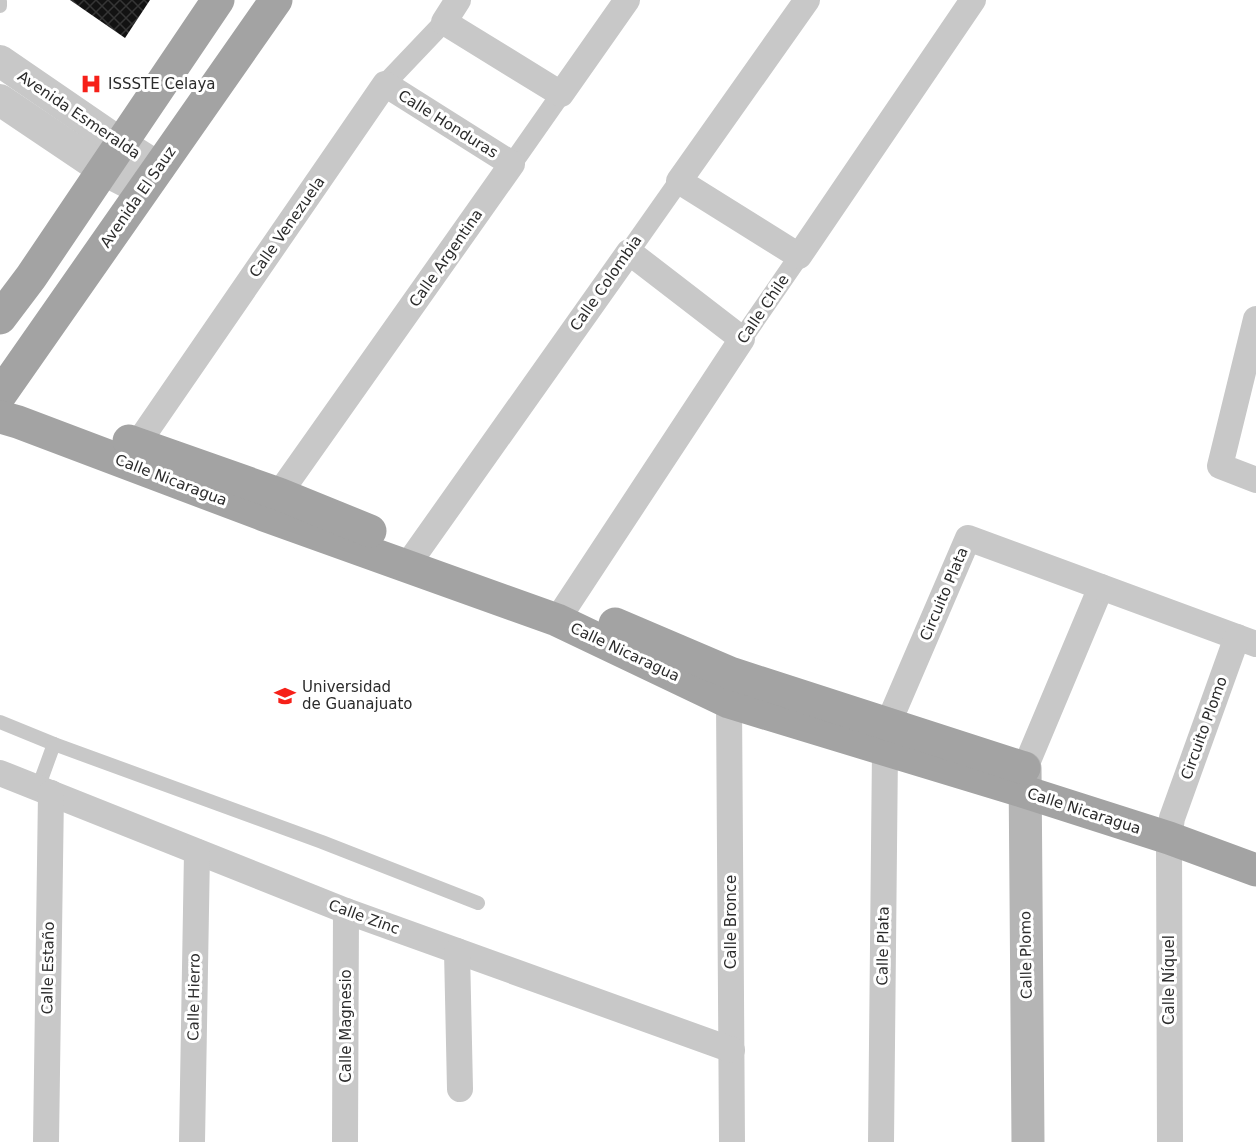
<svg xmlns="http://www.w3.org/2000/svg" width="1256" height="1142" font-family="'DejaVu Sans',sans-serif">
	<defs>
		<pattern id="building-cross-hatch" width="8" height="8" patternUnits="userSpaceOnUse" patternTransform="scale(1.5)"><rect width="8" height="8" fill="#121212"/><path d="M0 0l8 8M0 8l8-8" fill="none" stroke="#353535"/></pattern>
	</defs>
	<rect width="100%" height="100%" fill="#fff"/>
	<path fill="url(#building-cross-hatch)" d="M70,0H150L125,38Z"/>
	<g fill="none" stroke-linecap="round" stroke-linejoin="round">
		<g stroke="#c8c8c8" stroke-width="14">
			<path d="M0,2V6"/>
			<path d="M0,722L54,744"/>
			<path d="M38,788L54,744L322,842L478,903"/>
		</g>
		<g stroke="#c8c8c8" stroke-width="20">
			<path d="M385,84L444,22"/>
			<path d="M512,164L561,94"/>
			<path d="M629,252L679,181"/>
			<path d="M742,339L799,256"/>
		</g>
		<g stroke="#c8c8c8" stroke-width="26">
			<path d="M458,0L444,22L561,94L627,0"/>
			<path d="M807,0L679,181L799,256L973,0"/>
			<path d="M1256,319L1220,466L1256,480"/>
			<path d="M130,461L138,443L385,84L512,164L269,508"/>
			<path d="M406,567L629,252L742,339L557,620"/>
			<path d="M729,702L732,1142"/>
			<path d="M1025,768L1101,587"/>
			<path d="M0,773L346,911L732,1050"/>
			<path d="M457,951L460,1089"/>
			<path d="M46,1142L51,793"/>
			<path d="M192,1142L197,852"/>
			<path d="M345,1142L346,911"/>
			<path d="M881,1142L885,750L888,724L968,538L1256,644"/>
			<path d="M1170,1142L1169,838L1172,818L1237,637"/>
		</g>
		<g stroke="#c8c8c8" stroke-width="32">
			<path d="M0,61L121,144L159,168"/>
			<path d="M0,100L104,170L143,190"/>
		</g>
		<path stroke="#b5b5b5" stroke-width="33" d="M1025,768L1028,1142"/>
		<g stroke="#a3a3a3" stroke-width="33">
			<path d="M0,318L31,277L218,0"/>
			<path d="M0,395L276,0"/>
			<path d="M0,417L18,422L264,515L557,620L729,702L1025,792L1169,838L1256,870"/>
			<path d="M129,441L279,494L370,531"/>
			<path d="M615,624L730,673L1024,768"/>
		</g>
	</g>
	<defs>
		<symbol id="hospital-bare" viewBox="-9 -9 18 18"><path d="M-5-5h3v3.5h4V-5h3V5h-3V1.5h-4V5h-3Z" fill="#f62019" stroke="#fff" stroke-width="2.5" paint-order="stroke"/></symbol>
		<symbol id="school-bare" viewBox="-9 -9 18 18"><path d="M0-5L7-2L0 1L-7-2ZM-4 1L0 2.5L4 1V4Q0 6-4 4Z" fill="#f62019" stroke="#fff" stroke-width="2.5" paint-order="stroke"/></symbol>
	</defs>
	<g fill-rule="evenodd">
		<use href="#hospital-bare" x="76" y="69" width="30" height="30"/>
		<use href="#school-bare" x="270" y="681" width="30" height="30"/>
	</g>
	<g text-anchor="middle" stroke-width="6" stroke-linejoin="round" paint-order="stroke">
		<g font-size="15" fill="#2b2b2b" stroke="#fff" text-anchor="start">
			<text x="108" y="89">ISSSTE Celaya</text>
			<text x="302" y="692">Universidad<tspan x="302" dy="17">de Guanajuato</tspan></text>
		</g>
		<g font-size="15" fill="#2b2b2b" stroke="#fff">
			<text transform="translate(79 115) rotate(34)" y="5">Avenida Esmeralda</text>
			<text transform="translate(448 124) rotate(32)" y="5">Calle Honduras</text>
			<text transform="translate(138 197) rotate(-55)" y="5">Avenida El Sauz</text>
			<text transform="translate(287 227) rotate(-55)" y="5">Calle Venezuela</text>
			<text transform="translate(446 258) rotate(-55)" y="5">Calle Argentina</text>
			<text transform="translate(606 283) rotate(-55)" y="5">Calle Colombia</text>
			<text transform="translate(763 309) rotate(-56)" y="5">Calle Chile</text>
			<text transform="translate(171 480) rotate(21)" y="5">Calle Nicaragua</text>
			<text transform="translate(944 594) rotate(-67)" y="5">Circuito Plata</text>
			<text transform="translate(625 652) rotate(25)" y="5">Calle Nicaragua</text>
			<text transform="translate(1204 728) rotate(-70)" y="5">Circuito Plomo</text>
			<text transform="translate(1084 811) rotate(18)" y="5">Calle Nicaragua</text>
			<text transform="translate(364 917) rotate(20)" y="5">Calle Zinc</text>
			<text transform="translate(731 922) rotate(-90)" y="5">Calle Bronce</text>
			<text transform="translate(883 946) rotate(-89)" y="5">Calle Plata</text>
			<text transform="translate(1026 955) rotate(-91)" y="5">Calle Plomo</text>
			<text transform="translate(48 968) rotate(-89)" y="5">Calle Estaño</text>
			<text transform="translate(1169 980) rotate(-90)" y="5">Calle Níquel</text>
			<text transform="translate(194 997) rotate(-89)" y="5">Calle Hierro</text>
			<text transform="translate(346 1026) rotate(-90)" y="5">Calle Magnesio</text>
		</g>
	</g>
</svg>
